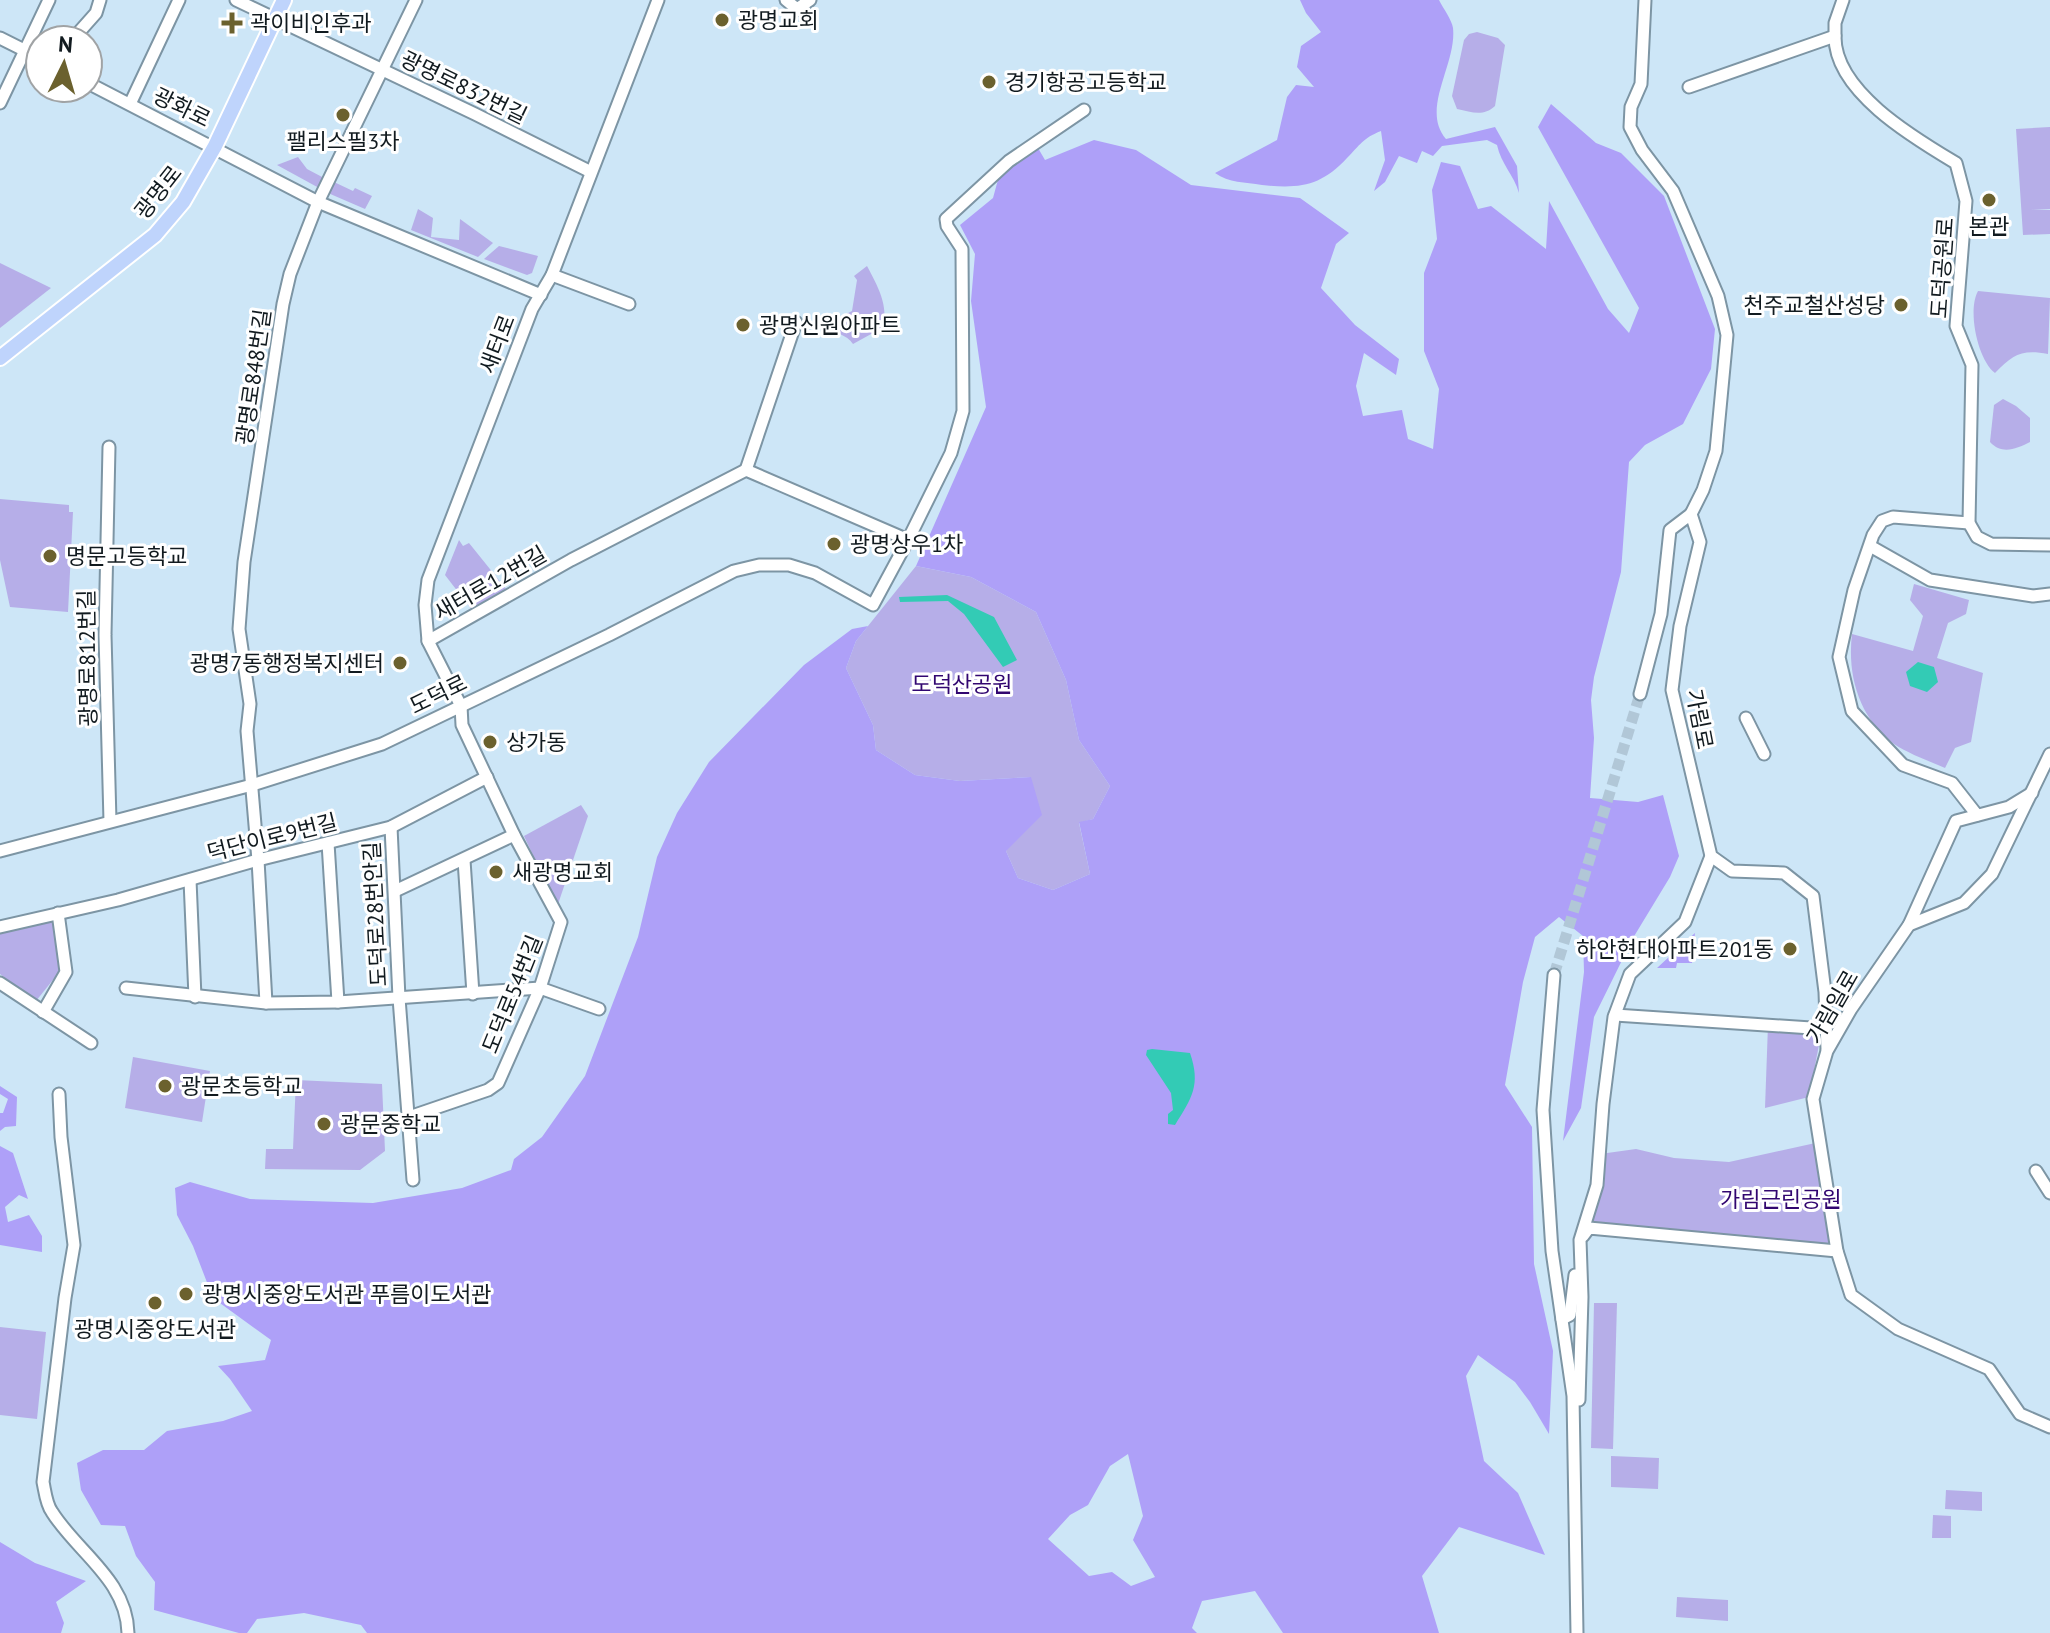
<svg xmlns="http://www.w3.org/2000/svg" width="2050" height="1633" font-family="'PT Sans','Noto Sans KR',sans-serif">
	<rect width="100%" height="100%" fill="#cde6f7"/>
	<g fill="#b6aee8">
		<path d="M1477,32L1498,38L1505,45L1495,106C1483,117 1472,112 1457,109L1452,96L1464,40L1469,34Z"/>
		<path d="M2050,127V209L2031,210H2050V234L2023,235L2016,129Z"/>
		<path d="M298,157L307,169L324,178L319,188L277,165Z"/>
		<path d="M334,182L353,191L355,188L372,196L365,209L328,193Z"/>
		<path d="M418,209L433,218L431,237L459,240L460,219L493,243L478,257L411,230Z"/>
		<path d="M499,246L538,256L532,273L527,275L484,259Z"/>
		<path d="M0,263L51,288L0,328Z"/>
		<path d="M867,266C877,285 890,307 882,328L853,344C847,334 833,334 827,324L852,311L857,280L854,276Z"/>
		<path d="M1978,291L2050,298L2048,354C2021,349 2013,355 1995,373C1978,360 1967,311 1978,291Z"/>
		<path d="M2003,399L2016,406L2030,418V442C2016,449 2002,455 1990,442L1994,405Z"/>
		<path d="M0,499L69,505V512H73L68,612L10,607L0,560Z"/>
		<path d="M459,540L463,546L469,543L506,589L472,610L445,575Z"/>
		<path d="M916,566L971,577L1036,612L1066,680L1079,740L1110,786L1093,819L1079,823L1090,874L1053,890L1018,878L1006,851L1031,777L960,781L915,775L876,750L873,725L846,668L856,641Z"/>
		<path d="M1914,584L1969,600L1966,614L1948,623L1937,658L1983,673L1971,742L1955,748L1945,768C1929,761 1909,754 1894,744C1859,718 1847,675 1852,634L1913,651L1923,616L1910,600Z"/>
		<path d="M581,805L588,816L557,907L524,836Z"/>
		<path d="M55,919L60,971L36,1001L0,974V933Z"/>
		<path d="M1768,1025L1822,1029L1809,1097L1765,1108Z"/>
		<path d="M133,1057L210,1071L202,1122L125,1108Z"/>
		<path d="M296,1080L382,1084L385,1151L360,1170L265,1169L266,1149H293Z"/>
		<path d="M1820,1142L1837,1251L1589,1228L1600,1154L1636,1149L1674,1158L1729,1162Z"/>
		<path d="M1594,1303H1617L1613,1449L1591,1448Z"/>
		<path d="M0,1327L46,1332L37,1419L0,1415Z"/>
		<path d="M1611,1456L1659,1458L1658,1489L1611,1487Z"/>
		<path d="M1946,1490L1982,1492V1511L1945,1509Z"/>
		<path d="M1933,1515L1951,1516V1538H1932Z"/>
		<path d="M1677,1597L1728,1600V1621L1676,1617Z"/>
	</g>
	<g fill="#aea0f8" fill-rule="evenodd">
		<path d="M1300,0H1439C1443,8 1452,20 1453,28C1457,64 1420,109 1446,139L1495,127L1517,166L1519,193C1514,175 1501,164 1497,145L1487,140L1442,146L1433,156L1422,151L1417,163L1399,156L1385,182L1374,191L1385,160L1381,131C1363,138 1360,145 1347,158C1321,186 1300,189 1262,185C1245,182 1229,183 1215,173L1277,140L1287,97L1296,85L1314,87L1297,67L1301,46L1321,32L1306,13Z"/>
		<path d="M1551,104L1596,143L1621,153L1664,196L1715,329L1711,369L1683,424L1645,445L1629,462L1621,572L1594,677L1591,700L1594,738L1590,798L1638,802L1663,795L1679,856L1670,877L1633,938L1594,1017L1581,1108L1563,1141L1584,972L1583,936L1559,917L1535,937L1523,982L1505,1085L1532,1127L1534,1264L1553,1351L1549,1434L1530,1402L1515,1382L1478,1355L1466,1376L1484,1461L1518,1493L1545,1555L1459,1527L1422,1576L1439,1633H1283L1255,1591L1202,1601L1192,1628L1197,1633H367L361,1625L304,1613L257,1619L247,1633H239L154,1610L155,1582L136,1556L125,1526L101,1525L81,1490L77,1463L103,1450H144L167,1431L223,1421L252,1411L230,1379L218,1366L265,1360L271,1340L213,1298L193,1246L177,1215L175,1188L190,1182L250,1199L373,1203L462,1188L511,1170L514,1159L542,1137L585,1076L638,937L657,857L677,813L709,762L804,665L852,629L868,626L856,641L846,668L873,725L876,750L915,775L960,781L1031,777L1042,815L1006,851L1018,878L1053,890L1090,874L1079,822L1093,819L1110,786L1079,740L1066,680L1036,612L971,577L916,566L986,407L971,301L975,254L960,225L993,198L999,176L1038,148L1045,160L1094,140L1136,150L1191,185L1300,198L1349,233L1336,244L1321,288L1355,325L1399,359L1396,375L1364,353L1356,386L1363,416L1402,410L1408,439L1433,449L1439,389L1424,351V273L1437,239L1432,190L1441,162L1460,166L1478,209L1491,206L1546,249L1549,201L1608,309L1629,333L1639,308L1538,127ZM1128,1454L1143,1516L1133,1540L1155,1577L1131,1586L1112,1572L1089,1576L1048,1539L1070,1515L1088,1505L1110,1466Z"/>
		<path d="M1695,933L1692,963H1677L1676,968H1657Z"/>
		<path d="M0,1086L17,1097L16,1126L5,1127L0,1131V1113H3L8,1099L0,1094Z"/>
		<path d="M0,1146L13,1153L28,1199L19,1195L5,1207L8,1222L29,1215L42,1236V1252L0,1245Z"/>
		<path d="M0,1542L35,1563L86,1581L56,1602L64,1623L61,1633H0Z"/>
	</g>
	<g fill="#33cbb5">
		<path d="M947,595L994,617L1017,660L1003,667L964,614L948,601L900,602L899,597Z"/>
		<path d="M1918,662L1934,667L1938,682L1927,692L1910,686L1906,672Z"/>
		<path d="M1152,1049L1190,1053C1201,1085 1192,1098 1175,1125L1168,1124V1114L1173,1110L1171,1093L1146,1055L1147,1050Z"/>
	</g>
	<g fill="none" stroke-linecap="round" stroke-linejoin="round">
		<path stroke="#b1c7d7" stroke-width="11" stroke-dasharray="11 5.5" stroke-linecap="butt" d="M1554,975L1640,694"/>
		<defs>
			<g id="minor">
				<path d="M236,0L475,114L591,172"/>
				<path d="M786,0L797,9L810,0"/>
				<path d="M1645,0L1641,84L1631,107L1630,127L1642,150L1673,191L1718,296L1727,335L1716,451L1703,490L1691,514"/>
				<path d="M1835,36V23L1843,0"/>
				<path d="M0,38L40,58"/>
				<path d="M72,40L96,13L100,0"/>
				<path d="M88,83L318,202L541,295"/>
				<path d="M1689,87L1835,36C1834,91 1914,138 1956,163L1966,201L1956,326L1972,365L1969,523L1977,537L1991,544L2050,545"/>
				<path d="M0,103L49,0"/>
				<path d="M130,104L179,0"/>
				<path d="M552,275L629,304"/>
				<path d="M109,447L105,635L110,821"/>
				<path d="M746,470L796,322"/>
				<path d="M1969,523L1893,517L1882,521L1873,535L1854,590L1839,657L1852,711L1903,765L1952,783L1977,815"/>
				<path d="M908,540L951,453L963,411L962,249L947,226L946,219L1009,161L1084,110"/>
				<path d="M1870,546L1930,580L2033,596L2050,594"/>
				<path d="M1640,694L1661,614L1670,530L1691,514L1700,542L1680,626L1672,690L1711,856L1732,871L1784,873L1813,896L1825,992L1827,1049"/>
				<path d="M1746,718L1764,754"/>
				<path d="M2050,754L1992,874L1964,903L1909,925L1851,1009L1827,1051L1813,1099L1837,1251L1851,1295L1898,1329L1989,1369L2020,1414L2050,1427"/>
				<path d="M391,827L399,998L413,1180"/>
				<path d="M328,843L338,1002"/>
				<path d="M0,851L252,785L382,744L609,635L734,571L759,565H789L815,573L873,605L908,540L746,470L571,560L428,641"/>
				<path d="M464,860L473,994"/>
				<path d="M190,880L195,997"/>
				<path d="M395,891L514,835"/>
				<path d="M1909,925L1956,821L2009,807L2032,793"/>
				<path d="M0,927L118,900L258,860L391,827L487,777"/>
				<path d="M1554,975L1543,1110L1552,1251L1573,1396L1577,1633"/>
				<path d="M0,983L91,1043"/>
				<path d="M126,988L266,1003L338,1002L540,988L599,1009"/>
				<path d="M266,1003L258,860L247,731L250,704L239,629L244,562L283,304L290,274L318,202L416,0"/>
				<path d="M43,1012L66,972L58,913"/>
				<path d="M1615,1015L1826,1029"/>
				<path d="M59,1094L61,1137L74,1245L65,1298L43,1482C45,1491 46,1504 52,1512C77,1552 127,1580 128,1633"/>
				<path d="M409,1117L488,1090L498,1083L540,988L561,922L514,835L462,725L461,706L428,641L425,605L428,580L532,309L552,275L658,0"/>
				<path d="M2036,1171L2050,1193"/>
				<path d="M1583,1236L1589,1228L1837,1251"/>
				<path d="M1562,1319L1570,1315L1575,1275"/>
				<path d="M1579,1400L1582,1297L1580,1240L1597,1185L1603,1104L1614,1017L1630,974L1685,922L1711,856"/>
			</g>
			<path id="major" d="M0,358L155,235L183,202L215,146L284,0"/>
		</defs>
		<use href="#minor" stroke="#7d95a4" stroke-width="15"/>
		<use href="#major" stroke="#fff" stroke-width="18"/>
		<use href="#minor" stroke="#fff" stroke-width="11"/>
		<use href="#major" stroke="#bfd4fc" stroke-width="14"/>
	</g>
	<g fill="#6b612e" stroke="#fff" stroke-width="3">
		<circle cx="722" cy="20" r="8"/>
		<path d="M228 11h8v8h8v8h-8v8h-8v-8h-8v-8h8z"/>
		<circle cx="989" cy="82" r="8"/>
		<circle cx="343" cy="115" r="8"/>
		<circle cx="1989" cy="200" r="8"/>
		<circle cx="1901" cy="305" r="8"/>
		<circle cx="743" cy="325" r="8"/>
		<circle cx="834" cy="544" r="8"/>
		<circle cx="50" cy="556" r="8"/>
		<circle cx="400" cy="663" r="8"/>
		<circle cx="490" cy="742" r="8"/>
		<circle cx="496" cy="872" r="8"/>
		<circle cx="1790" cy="949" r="8"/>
		<circle cx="165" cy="1086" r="8"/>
		<circle cx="324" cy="1124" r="8"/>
		<circle cx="186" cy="1294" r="8"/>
		<circle cx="155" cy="1303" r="8"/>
	</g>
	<g text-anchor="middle" stroke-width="6" stroke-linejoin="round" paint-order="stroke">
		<g font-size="22" fill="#111a1f" stroke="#fff" text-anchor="start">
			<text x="738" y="28">광명교회</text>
			<text x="250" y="31">곽이비인후과</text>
			<text x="1005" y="90">경기항공고등학교</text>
			<text x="343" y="149" text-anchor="middle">팰리스필3차</text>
			<text x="1989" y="234" text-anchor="middle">본관</text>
			<text x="1885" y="313" text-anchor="end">천주교철산성당</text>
			<text x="759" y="333">광명신원아파트</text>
			<text x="850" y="552">광명상우1차</text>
			<text x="66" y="564">명문고등학교</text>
			<text x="384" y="671" text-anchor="end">광명7동행정복지센터</text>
			<text x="506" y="750">상가동</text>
			<text x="512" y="880">새광명교회</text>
			<text x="1774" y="957" text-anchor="end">하안현대아파트201동</text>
			<text x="181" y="1094">광문초등학교</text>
			<text x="340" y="1132">광문중학교</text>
			<text x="202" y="1302">광명시중앙도서관 푸름이도서관</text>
			<text x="155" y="1337" text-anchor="middle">광명시중앙도서관</text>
		</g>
		<g font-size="22" fill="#111a1f" stroke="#fff">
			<text transform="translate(464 87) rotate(26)" y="8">광명로832번길</text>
			<text transform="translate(182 107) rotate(26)" y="8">광화로</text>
			<text transform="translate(158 192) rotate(-52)" y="8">광명로</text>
			<text transform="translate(1942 268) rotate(-86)" y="8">도덕공원로</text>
			<text transform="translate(497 344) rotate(-69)" y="8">새터로</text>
			<text transform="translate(253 377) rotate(-82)" y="8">광명로848번길</text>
			<text transform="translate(490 583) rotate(-30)" y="8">새터로12번길</text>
			<text transform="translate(87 658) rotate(-91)" y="8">광명로812번길</text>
			<text transform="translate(438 694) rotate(-26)" y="8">도덕로</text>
			<text transform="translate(1700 719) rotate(79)" y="8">가림로</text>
			<text transform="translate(272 837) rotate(-14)" y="8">덕단이로9번길</text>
			<text transform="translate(375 914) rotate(-93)" y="8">도덕로28번안길</text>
			<text transform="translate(512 994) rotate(-68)" y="8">도덕로54번길</text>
			<text transform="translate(1832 1007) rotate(-60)" y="8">가림일로</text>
		</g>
		<g font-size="22" fill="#310670" stroke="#fff">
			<text x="962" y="692">도덕산공원</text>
			<text x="1781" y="1207">가림근린공원</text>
		</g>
	</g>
	<g transform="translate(64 64) rotate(5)"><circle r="38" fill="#ffffff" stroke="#a0a3a5" stroke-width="2"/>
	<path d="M0-6L14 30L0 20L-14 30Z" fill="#6b612e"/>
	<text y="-12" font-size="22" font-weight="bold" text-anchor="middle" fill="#111a1f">N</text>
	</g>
</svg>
